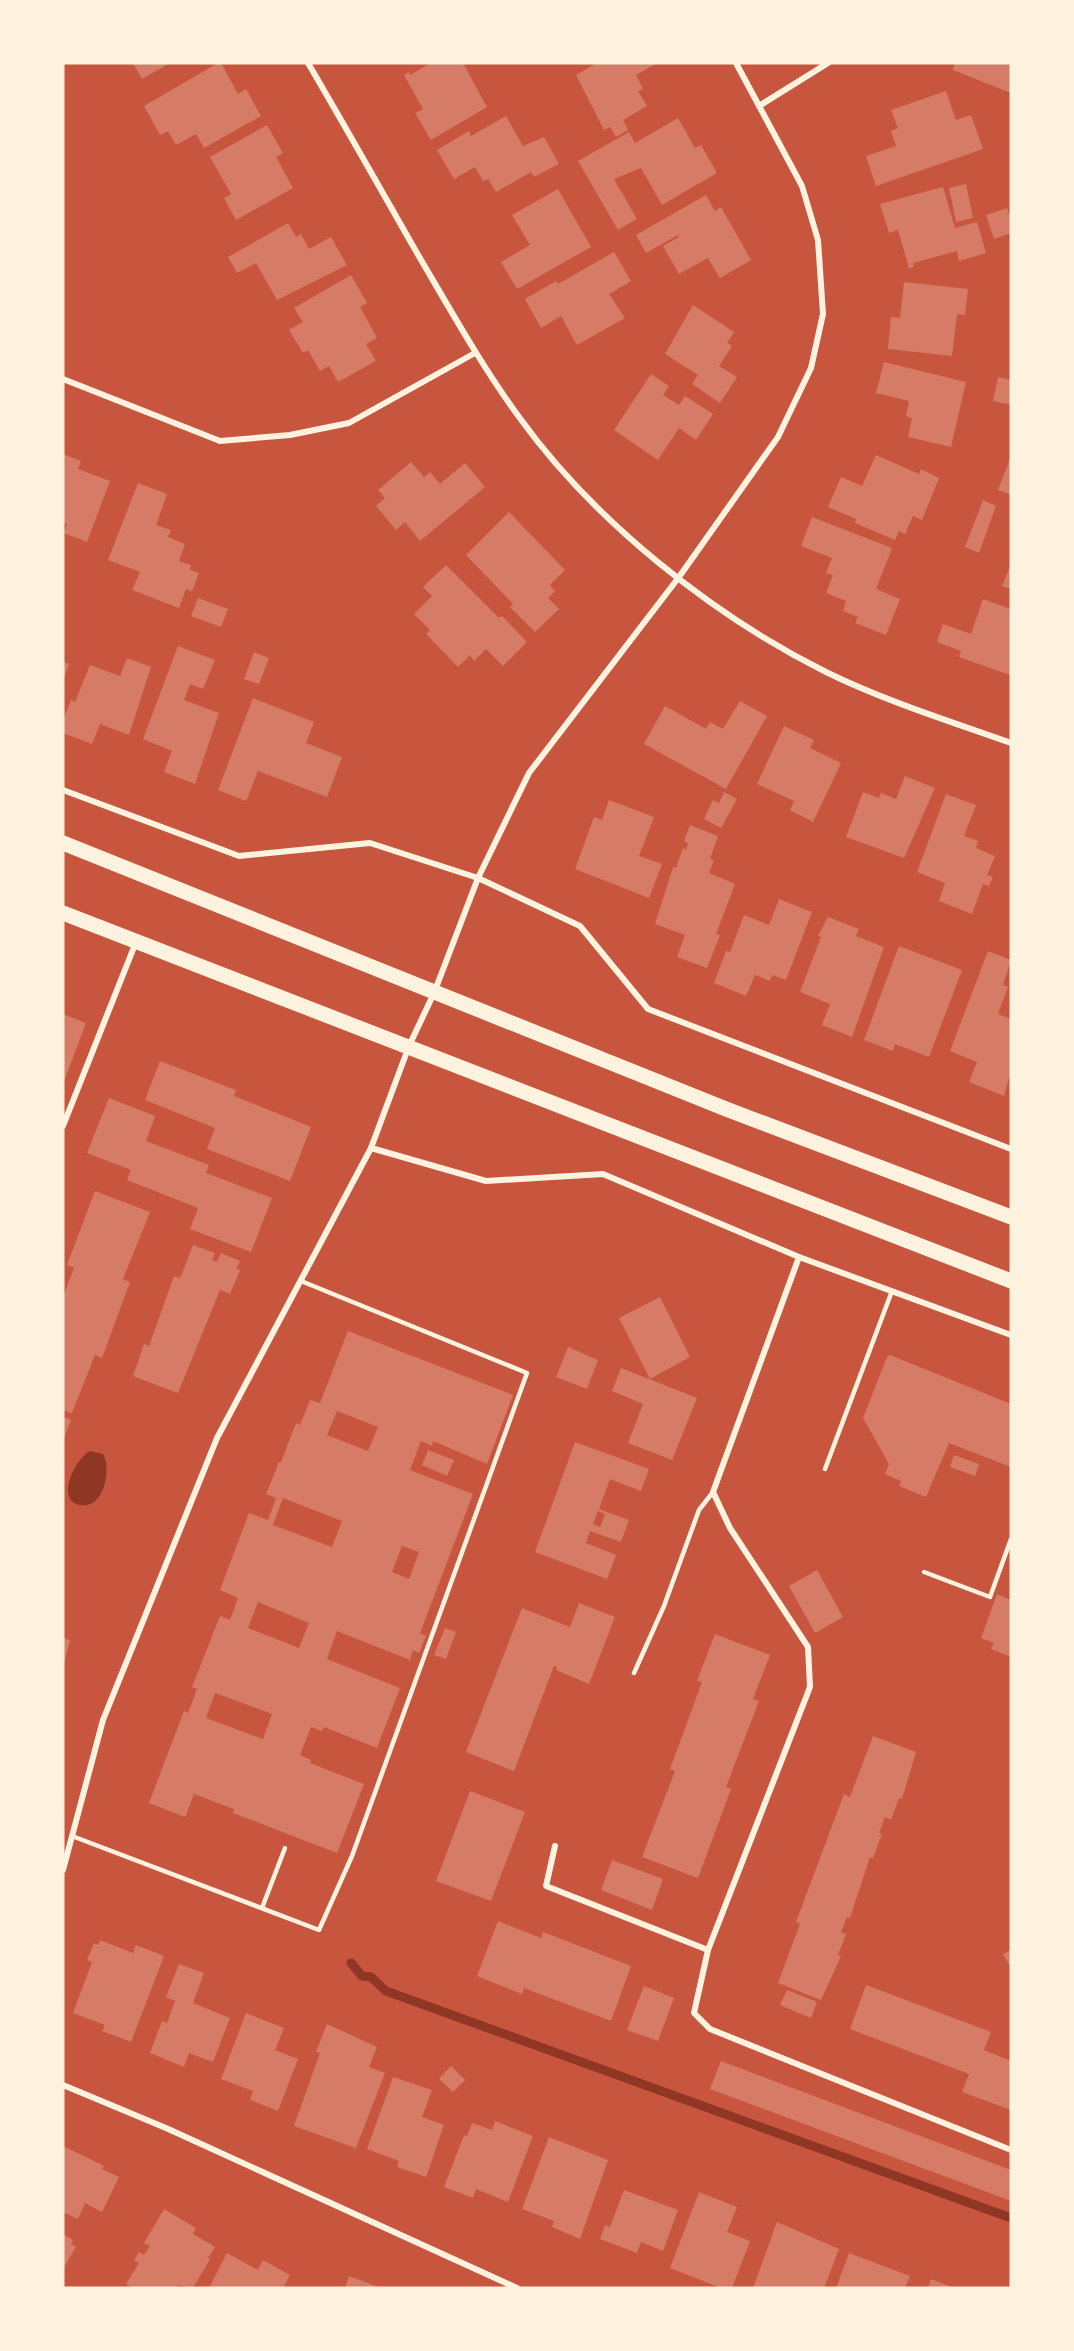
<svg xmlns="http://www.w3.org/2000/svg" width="1074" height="2351" font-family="'Open Sans',sans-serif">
	<rect width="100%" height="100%" fill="#c8553d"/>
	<path fill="#8f3625" d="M90,1451L103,1454C112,1469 104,1510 80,1505C55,1500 75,1459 90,1451Z"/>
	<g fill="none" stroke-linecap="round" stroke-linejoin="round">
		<path stroke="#8f3625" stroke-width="9" d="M351,1963L362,1976L371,1977L386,1991L1011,2218"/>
	</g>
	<g fill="#d67c66" fill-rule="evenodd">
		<path d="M133,63H170L142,79Z"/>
		<path d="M218,63H221L238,94L246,89L261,116L204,148L196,134L176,145L168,131L160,135L144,106Z"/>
		<path d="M431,63H463L487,107L431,140L415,113L423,109L404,75L409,72L410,75Z"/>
		<path d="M597,63H657L636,75L643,89L638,91L647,106L623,120L628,130L616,137L610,127L604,130L576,75Z"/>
		<path d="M955,63H1011V93L953,70Z"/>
		<path d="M946,91L956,120L971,115L983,149L876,186L866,156L896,146L891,131L898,128L891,110Z"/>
		<path d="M506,116L523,146L544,137L559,164L534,177L531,172L496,192L488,179L483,181L475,167L454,179L437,150L469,131L471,136Z"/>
		<path d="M678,118L695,148L701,145L717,173L662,205L641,168L614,179L637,219L618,230L578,161L629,132L635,143Z"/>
		<path d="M267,125L283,153L276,157L293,188L236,220L224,198L231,194L210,157Z"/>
		<path d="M966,184L973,218L956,222L949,188Z"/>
		<path d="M943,187L955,228L977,222L986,253L959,261L957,251L913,263L914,267L909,268L898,230L889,233L880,204Z"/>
		<path d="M558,189L591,247L517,289L501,262L530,245L512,215Z"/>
		<path d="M706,195L715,211L721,207L751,260L720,278L708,258L679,274L663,246L679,237L678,235L646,253L636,235Z"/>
		<path d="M1007,208L1011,220V233L994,239L986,215Z"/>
		<path d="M288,223L296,237L301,234L309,249L331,237L347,265L277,300L256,263L237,273L228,257Z"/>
		<path d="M614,252L631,281L609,294L625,318L577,345L561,316L541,328L525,299L556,281L558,284Z"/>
		<path d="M351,275L367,303L360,307L377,338L366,344L376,361L338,382L329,366L320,371L308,350L303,353L289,330L303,322L294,308Z"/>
		<path d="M904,282L968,289L965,315L957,314L952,356L888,349L891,317L900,318Z"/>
		<path d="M693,305L734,332L727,343L732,346L719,366L737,377L720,403L692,384L698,375L665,354Z"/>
		<path d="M884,362L966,382L951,447L908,437L912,418L906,416L909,401L876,393Z"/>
		<path d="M651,374L669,386L663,395L679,405L685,396L713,414L696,440L679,428L658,460L614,430Z"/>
		<path d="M998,377L1011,380V405L993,401Z"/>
		<path d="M63,454L81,461L78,469L110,481L87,542L64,533L67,524L63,523Z"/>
		<path d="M876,455L919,474L921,469L939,478L922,520L913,516L905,534L899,531L895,540L855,523L856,519L828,507L841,477L862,486Z"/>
		<path d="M1011,456V495L998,490Z"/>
		<path d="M411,462L424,477L430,472L440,484L465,463L485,487L420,541L405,522L396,530L376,506L385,498L378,490Z"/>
		<path d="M138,483L167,494L156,525L171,530L168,537L185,544L179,561L191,565L190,570L199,573L192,591L186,589L179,608L132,590L140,572L108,560Z"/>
		<path d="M983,500L996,506L979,553L965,547Z"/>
		<path d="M509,512L565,570L550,585L555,591L548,598L559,609L535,632L510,607L513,604L466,555Z"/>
		<path d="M812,517L892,548L876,589L900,599L886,635L855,623L858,617L843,611L846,601L826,593L833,575L826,573L832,558L801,546Z"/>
		<path d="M1011,564V589L1002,586Z"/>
		<path d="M446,565L499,618L502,616L527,642L503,666L486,649L474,661L470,655L458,667L426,634L430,630L414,614L432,596L423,587Z"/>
		<path d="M198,598L228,609L221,627L191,616Z"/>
		<path d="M983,599L1011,609L1010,675L959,657L961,651L937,642L943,624L971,634Z"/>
		<path d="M178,646L215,660L203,689L190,684L184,700L219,713L195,784L164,772L172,751L143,739Z"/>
		<path d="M254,652L269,658L259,684L244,679Z"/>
		<path d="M127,658L151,667L129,735L100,724L92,744L63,733V720L71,700L75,702L90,665L120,676Z"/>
		<path d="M63,662L69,664L63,680Z"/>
		<path d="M253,698L314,722L306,743L342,757L327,797L258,771L246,801L218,790Z"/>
		<path d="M740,701L767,716L726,789L644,744L665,706L706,729L710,722L723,729Z"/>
		<path d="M784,726L814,740L810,748L841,763L813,822L790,810L794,801L757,784Z"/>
		<path d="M905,776L935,788L904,858L846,837L863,792L879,798L881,793L896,799Z"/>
		<path d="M724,792L737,799L721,828L704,819L713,800L719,803Z"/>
		<path d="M946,794L976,805L964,836L978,841L976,848L995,856L987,875L993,877L989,886L983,884L972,914L939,901L945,883L917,872Z"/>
		<path d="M609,800L654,817L639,856L662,864L649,898L575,869L594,817L602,820Z"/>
		<path d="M690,825L718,836L710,859L714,860L709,873L735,884L716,934L720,935L707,968L677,957L685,935L655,924L673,867L676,868L683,848L686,850L688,843L684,841Z"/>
		<path d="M779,899L812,912L786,980L772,975L770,981L755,975L746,996L714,983L726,951L730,952L744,915L769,925Z"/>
		<path d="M828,917L859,929L856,936L884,947L852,1037L822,1025L830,1004L800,992L821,937L818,936Z"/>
		<path d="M899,946L962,970L929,1057L895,1044L893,1051L864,1040Z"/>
		<path d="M988,951L1011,960L1003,985L1008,987L998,1014L1011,1019V1071L1004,1096L969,1082L977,1062L950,1051Z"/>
		<path d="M63,1014L86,1023L63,1084Z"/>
		<path d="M160,1061L236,1090L234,1096L311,1127L290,1181L207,1149L215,1128L145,1100Z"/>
		<path d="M109,1098L155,1116L146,1141L209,1165L206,1173L272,1198L251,1252L190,1229L198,1208L127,1180L131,1170L87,1153Z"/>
		<path d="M95,1191L150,1212L123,1279L130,1282L102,1358L95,1355L72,1413L63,1410V1297L74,1268L67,1265Z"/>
		<path d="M193,1245L215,1253L212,1260L217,1262L221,1253L240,1261L236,1269L240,1270L230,1294L220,1290L178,1393L133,1376L144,1344L149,1346L174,1276L179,1278L181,1276Z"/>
		<path d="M660,1297L690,1357L650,1379L619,1318Z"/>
		<path d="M348,1331L513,1395L487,1464L433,1441L432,1446L421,1441L410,1470L473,1494L420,1633L426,1636L419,1653L413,1650L410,1660L337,1631L327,1659L400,1688L377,1748L324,1727L322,1731L311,1727L300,1755L311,1760L310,1763L364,1784L337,1853L233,1813L234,1809L194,1794L185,1817L149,1803L184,1711L188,1713L197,1689L192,1687L220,1616L230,1620L238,1598L220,1590L249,1513L268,1520L276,1498L266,1494L279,1462H281L296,1423L300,1425L310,1400L320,1403ZM337,1411L378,1427L368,1451L327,1435ZM283,1498L342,1521L332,1547L273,1525ZM402,1546L419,1552L409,1579L392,1572ZM258,1602L309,1623L299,1648L248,1628ZM215,1693L272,1714L263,1739L206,1718Z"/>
		<path d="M568,1347L598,1360L587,1389L556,1377Z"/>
		<path d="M890,1355L1011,1404V1467L949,1443L926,1497L899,1486L901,1481L885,1474L889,1464L863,1418L887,1357Z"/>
		<path d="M621,1368L697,1398L672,1460L628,1443L643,1404L612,1391Z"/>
		<path d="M63,1417L71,1420L63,1440Z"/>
		<path d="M575,1442L649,1469L641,1491L610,1479L599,1509L629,1520L621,1542L590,1531L586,1543L616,1555L607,1579L535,1552ZM598,1511L605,1514L600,1527L593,1524Z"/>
		<path d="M428,1450L454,1460L447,1476L422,1465Z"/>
		<path d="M954,1455L979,1464L975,1476L950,1467Z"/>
		<path d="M817,1570L843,1617L815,1633L789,1586Z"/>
		<path d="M997,1594L1011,1600V1657L991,1649L994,1643L981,1638Z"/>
		<path d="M579,1603L615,1617L589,1684L556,1670L557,1667L554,1666L514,1771L466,1752L522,1608L570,1627Z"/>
		<path d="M445,1628L456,1632L446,1659L434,1655Z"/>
		<path d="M715,1634L770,1655L753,1699L759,1701L726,1787L731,1789L698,1878L642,1857L675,1771L670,1769L702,1682L697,1681Z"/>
		<path d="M63,1638L70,1640L63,1667Z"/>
		<path d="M873,1736L916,1752L902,1799L899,1798L891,1820L885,1817L879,1833L882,1834L873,1858L870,1857L850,1918L847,1917L841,1932L846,1934L838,1955L841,1956L821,2000L778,1983L800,1924L796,1922L844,1794L850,1797Z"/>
		<path d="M470,1791L525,1812L491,1901L436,1881Z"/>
		<path d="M612,1860L663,1879L652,1910L601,1890Z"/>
		<path d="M498,1921L541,1938L543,1932L631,1966L611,2021L524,1988L522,1994L477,1976Z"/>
		<path d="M100,1940L133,1953L136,1945L164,1956L131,2042L102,2031L105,2025L73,2013L92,1962L87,1960L94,1943L98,1945Z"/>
		<path d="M1011,1950V1968L1003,1954Z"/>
		<path d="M179,1964L204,1973L193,2003L230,2018L213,2062L189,2053L184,2067L150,2053L162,2021L167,2023L175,2001L166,1997Z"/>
		<path d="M866,1985L991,2032L984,2050L1011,2061V2110L962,2092L969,2074L850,2029Z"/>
		<path d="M644,1986L674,1998L658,2041L627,2030Z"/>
		<path d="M787,1990L817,2002L811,2018L780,2005Z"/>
		<path d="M246,2013L284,2028L275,2050L298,2059L278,2111L250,2100L253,2091L221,2079Z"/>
		<path d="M327,2024L377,2047L369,2067L385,2073L356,2148L294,2126L320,2053L316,2052Z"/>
		<path d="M721,2061L1011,2170V2201L710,2089Z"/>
		<path d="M451,2066L465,2080L453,2092L439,2079Z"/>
		<path d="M393,2077L432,2090L422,2117L444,2125L426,2177L397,2167L399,2161L367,2149Z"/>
		<path d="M495,2121L533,2136L508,2202L476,2189L473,2198L444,2187L464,2135L467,2136L472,2123L492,2130Z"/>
		<path d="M549,2137L608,2160L580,2239L552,2227L554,2221L522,2209Z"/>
		<path d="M63,2146L104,2166L102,2169L119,2177L102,2212L85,2203L78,2219L63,2212Z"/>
		<path d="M624,2190L678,2210L663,2251L641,2242L637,2253L600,2239L605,2225L610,2227Z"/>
		<path d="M699,2192L737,2207L727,2232L750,2241L732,2288H721L670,2268Z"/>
		<path d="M164,2209L196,2228L193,2234L215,2247L208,2258L210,2259L193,2288L178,2285L176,2288H134L126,2284L139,2263L134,2260L139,2252L144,2255L150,2246L144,2243Z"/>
		<path d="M777,2222L839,2249L824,2288H753Z"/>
		<path d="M63,2234L73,2240L71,2244L76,2247L63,2269Z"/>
		<path d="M227,2253L258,2270L263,2260L290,2275L283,2288H209Z"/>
		<path d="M849,2253L910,2276L905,2288H836Z"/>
		<path d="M349,2276L381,2288H345Z"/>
		<path d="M931,2279L954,2288H928Z"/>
	</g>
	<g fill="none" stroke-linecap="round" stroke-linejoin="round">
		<g stroke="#fff3e0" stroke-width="4.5">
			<path d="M825,1469L892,1291"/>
			<path d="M924,1572L990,1597L1011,1539"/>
			<path d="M634,1673L664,1606L699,1510L713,1492"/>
			<path d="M72,1836L319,1930L352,1856L527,1373L301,1281"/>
			<path d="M262,1908L285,1848"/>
		</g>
		<g stroke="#fff3e0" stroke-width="6">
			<path d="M308,63C345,126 381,190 417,253C450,309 481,365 519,417C594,521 712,615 826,672C885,701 949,721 1011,743"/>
			<path d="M759,106L828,63"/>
			<path d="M63,379L220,441L290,435L349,423L475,353"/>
			<path d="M63,790L239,856L370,843L478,878L580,926L648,1009L1011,1149"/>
			<path d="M63,1126L136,942"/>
			<path d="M371,1148L486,1181L603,1174L799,1257L1011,1335"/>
			<path d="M799,1257L713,1492L730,1528L808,1647L810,1687L708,1950L694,2013L710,2029L1011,2150"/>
			<path d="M555,1846L546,1886L708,1950"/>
			<path d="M63,1870L103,1720L217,1438L371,1148L409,1046L434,993L478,878L529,773L679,577L778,437L811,368L823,314L818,240L802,186L736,63"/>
			<path d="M63,2085L166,2128L517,2288"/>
		</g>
		<g stroke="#fff3e0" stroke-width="15">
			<path d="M63,843L726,1109L1011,1217"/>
			<path d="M63,913L1011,1281"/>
		</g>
	</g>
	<rect width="1074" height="2351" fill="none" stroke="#fff3e0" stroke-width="129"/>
</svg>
